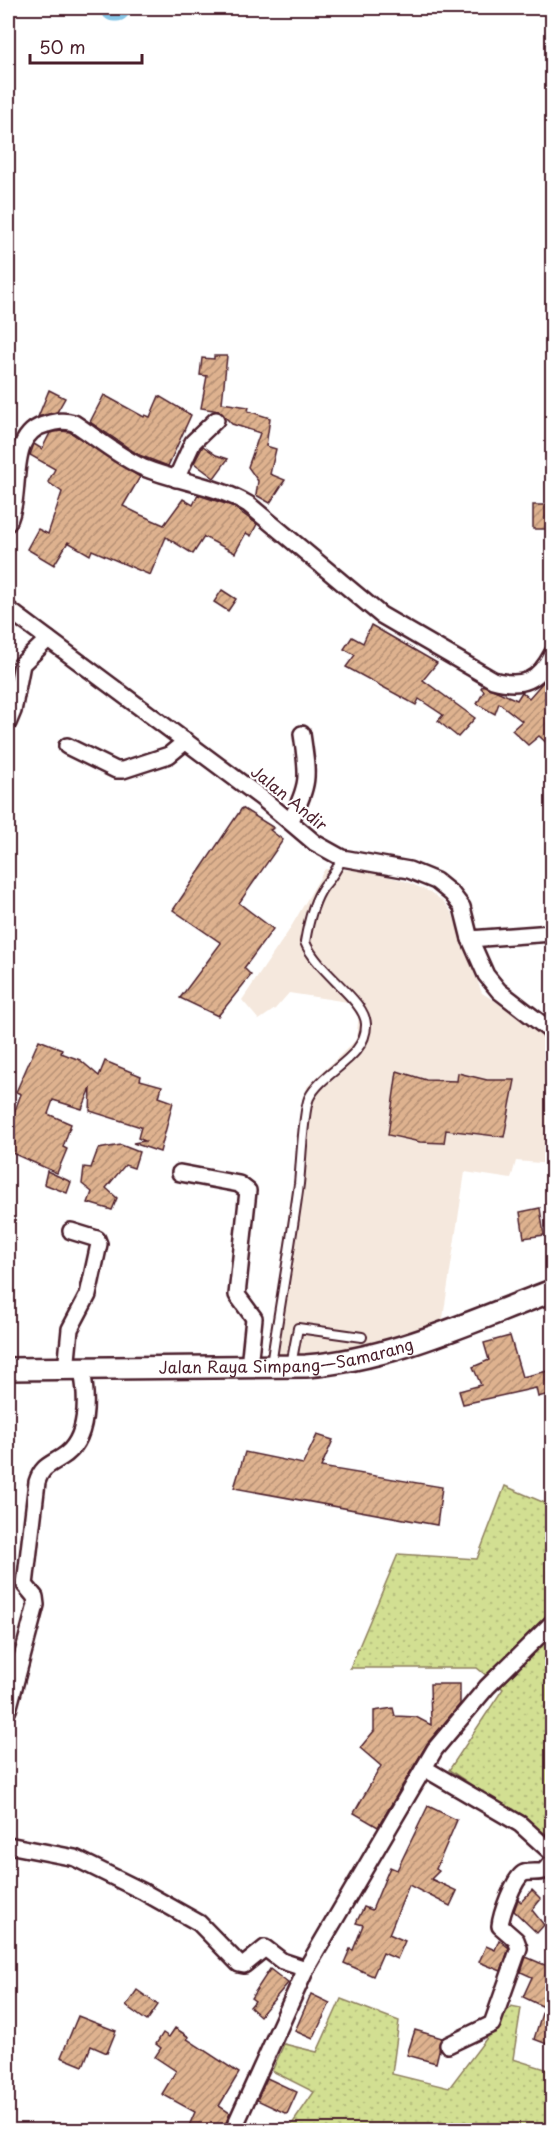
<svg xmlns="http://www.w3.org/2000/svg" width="560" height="2138" font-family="'Playpen Sans',sans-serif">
	<defs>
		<pattern id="grass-dots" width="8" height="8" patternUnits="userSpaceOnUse" patternTransform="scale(1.5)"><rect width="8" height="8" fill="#d2df92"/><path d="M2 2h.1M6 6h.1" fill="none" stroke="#b6bf7e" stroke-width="1.8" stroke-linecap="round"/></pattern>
		<pattern id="building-hatch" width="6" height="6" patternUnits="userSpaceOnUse" patternTransform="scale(1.5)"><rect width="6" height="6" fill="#deb28f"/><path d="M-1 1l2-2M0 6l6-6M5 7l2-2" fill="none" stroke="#b69075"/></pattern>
	</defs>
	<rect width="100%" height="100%" fill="#fff"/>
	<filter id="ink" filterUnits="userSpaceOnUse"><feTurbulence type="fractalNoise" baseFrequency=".0167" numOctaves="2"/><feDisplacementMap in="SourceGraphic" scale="12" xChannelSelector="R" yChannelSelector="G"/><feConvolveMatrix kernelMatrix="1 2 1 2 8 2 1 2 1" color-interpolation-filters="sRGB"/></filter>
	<g filter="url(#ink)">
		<path fill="#f5e8dd" d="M325,869L364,870L405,881L430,892L444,902L452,913L482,993L519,1016L552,1045V1164L516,1161L511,1179L465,1172L442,1325L384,1345L306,1357L268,1356L307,1087L356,1040L359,1015L348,1002L289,993L275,1009L259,1020L242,1000L288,932Z"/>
		<g fill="url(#grass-dots)" stroke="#8e7f5e" stroke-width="1.5">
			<path d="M505,1486L552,1506V1838L449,1770L503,1689L477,1668H350L398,1554L477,1559Z"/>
			<path d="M341,1999L399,2021L392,2074L449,2088L511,2006L521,2008L513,2059L552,2071V2130H300L290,2127L314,2092L272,2071L284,2044L317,2052Z"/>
		</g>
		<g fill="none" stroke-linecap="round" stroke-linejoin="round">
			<path stroke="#86c6e7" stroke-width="27" d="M114,8H117"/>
		</g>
		<g fill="url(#building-hatch)" stroke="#4a1f2b" stroke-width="1.5">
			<path d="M214,356H227L222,403L249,407L248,411L270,418L266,446L276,449L270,474L285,480L270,503L256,495L258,481L248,467L260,433L232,424L219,411L201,408L207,376L200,375L202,358L214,359Z"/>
			<path d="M49,390L65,398L57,412L38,417Z"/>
			<path d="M104,395L144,417L145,415L150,417L159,396L191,415L168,466L139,455L90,422Z"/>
			<path d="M61,431L70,432L140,477L123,506L141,515L164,525L183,499L193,505L198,495L232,506L257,524L251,536L246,533L235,553L204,537L193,554L166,537L150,575L92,550L90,555L68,542L54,565L27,549L38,529L48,534L62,492L48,482L55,469L30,455L34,444L42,449L50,433Z"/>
			<path d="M203,446L216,455L228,459L214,478L194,463Z"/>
			<rect x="533" y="505" width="19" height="24"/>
			<path d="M222,590L236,599L228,611L214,602Z"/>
			<path d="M371,625L437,663L423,680L475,718L458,737L438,721L443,715L419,699L416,705L346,667L355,655L344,649L352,637L363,643Z"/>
			<path d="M552,672V748L539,736L528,745L512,730L522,721L499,703L495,714L477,704L484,691L481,688L483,685L517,700L522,692L529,698Z"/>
			<path d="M242,808L274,828L270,830L283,840L239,903L273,929L244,968L251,975L218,1016L180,998L221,943L173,910Z"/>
			<path d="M39,1040L62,1049L61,1053L80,1060L99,1076L105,1061L141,1076L140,1080L162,1086L159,1097L173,1102L160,1152L133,1143L145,1141L138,1138L141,1127L90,1111L91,1088L82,1109L53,1100L48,1114L71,1124L63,1147L67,1149L57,1173L10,1152L15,1141L8,1138L10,1124L21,1094L16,1092Z"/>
			<path d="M397,1071L426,1080L457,1081L458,1073L487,1080H515L504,1137L446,1130L444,1143L420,1142L388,1135Z"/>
			<path d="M121,1145L139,1152L134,1168L125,1165L106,1188L117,1198L112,1210L88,1203L92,1192L82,1184L84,1167L91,1168L98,1149Z"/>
			<path d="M47,1171L71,1182L67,1193L44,1184Z"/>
			<path d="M540,1208L544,1235L524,1238L520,1212Z"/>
			<path d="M510,1336L522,1377L552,1370V1393L538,1397L536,1388L463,1404L459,1391L481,1385L473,1367L489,1360L484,1343Z"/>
			<path d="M317,1435L333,1440L321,1467L442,1487L437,1525L234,1488L245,1452L303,1464Z"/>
			<path d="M430,1684H460V1704L427,1744L378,1827L354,1813L381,1766L360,1748L374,1731V1711L393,1708L395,1716L416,1717L431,1725Z"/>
			<path d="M428,1806L457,1820L436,1869L439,1871L431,1879L457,1891L450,1906L409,1885L389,1934L405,1941L397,1959L383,1953L373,1976L344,1963L350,1949L353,1950L363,1925L356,1923L364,1907L372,1910L390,1867L397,1870Z"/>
			<path d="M532,1890L541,1899L532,1910L544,1925L537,1933L514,1911L518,1899L521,1902Z"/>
			<path d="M499,1940L509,1948L501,1971L479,1962L486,1946L495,1950Z"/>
			<path d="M526,1957L552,1968V2046L534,2039L544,2007L523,1997L532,1977L521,1972Z"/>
			<path d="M270,1969L288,1983L260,2016L250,2007L255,2001L251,1998Z"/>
			<path d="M137,1990L158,2005L147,2021L126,2006Z"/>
			<path d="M311,1994L330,2003L313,2039L295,2031Z"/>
			<path d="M78,2016L116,2031L107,2053L91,2046L83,2066L61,2057Z"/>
			<path d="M175,2028L189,2037L187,2039L239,2073L219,2106L230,2113L223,2130H187L195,2112L162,2094L176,2071L155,2057L161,2048L156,2044L163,2033L169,2037Z"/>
			<path d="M415,2030L442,2038L436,2063L407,2055Z"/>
			<path d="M267,2078L297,2092L287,2114L257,2100Z"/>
		</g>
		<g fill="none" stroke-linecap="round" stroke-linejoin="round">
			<defs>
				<g id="service">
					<path d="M271,1365C280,1304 291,1244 299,1184C301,1165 303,1112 309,1098C322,1071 367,1058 366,1024C365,1000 317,972 305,942C308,924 313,901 324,886C332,877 337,869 342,858"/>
					<path d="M291,1365L298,1328L362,1337"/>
				</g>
				<g id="minor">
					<path d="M176,479L193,442L216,420"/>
					<path d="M8,523C24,490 5,434 47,424C57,421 64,420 74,423C97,438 119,457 144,468C179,482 216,485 248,504L381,615L493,680C523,688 538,681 552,654"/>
					<path d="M8,609L263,799L315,843L342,858L409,870L436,881L452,894L462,907L470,939L486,975L499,991L552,1032"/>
					<path d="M8,723L13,711L22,664L48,639"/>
					<path d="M67,746L116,770H123L169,755L186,741"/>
					<path d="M291,820C310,783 308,776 302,734"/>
					<path d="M470,939L552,933"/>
					<path d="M180,1173L239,1184L248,1191L237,1295L254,1318L249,1367"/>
					<path d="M66,1370L70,1329L88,1295L99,1244L97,1239L71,1231"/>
					<path d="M8,1710L36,1605L35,1597L25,1585L37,1482C42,1466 50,1465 62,1457C90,1440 87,1396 82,1370"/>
					<path d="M424,1768L520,1824L552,1853"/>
					<path d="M8,1845L75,1858L142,1891L199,1923L239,1964L244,1965L265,1948L282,1961L306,1969"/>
					<path d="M448,2045L492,2024L519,1948L516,1940L500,1926C501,1915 514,1877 524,1873C530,1871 538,1873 544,1871L552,1862"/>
					<path d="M233,2130L306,1969L435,1749L487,1687L552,1623"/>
				</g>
				<g id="secondary">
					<path id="s1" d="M8,1369L306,1366C394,1359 471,1321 552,1291"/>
				</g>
			</defs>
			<use href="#service" stroke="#4a1f2b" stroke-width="12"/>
			<use href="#minor" stroke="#4a1f2b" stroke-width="20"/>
			<use href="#secondary" stroke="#4a1f2b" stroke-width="26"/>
			<path stroke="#4a1f2b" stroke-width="3" stroke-dasharray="6 4.5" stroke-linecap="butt" d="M548,1645L552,1653"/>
			<use href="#service" stroke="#fff" stroke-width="8"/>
			<use href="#minor" stroke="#fff" stroke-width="15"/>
			<use href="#secondary" stroke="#fff" stroke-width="21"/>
		</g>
	</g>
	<g text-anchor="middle" stroke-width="4.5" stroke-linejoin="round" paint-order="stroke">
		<g font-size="16" fill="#4a1f2b" stroke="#fff">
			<text transform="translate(289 798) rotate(39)" y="6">Jalan Andir</text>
			<text dy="6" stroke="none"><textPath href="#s1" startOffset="279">Jalan Raya Simpang—Samarang</textPath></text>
		</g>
	</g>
	<rect width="560" height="2138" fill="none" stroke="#fff" stroke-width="30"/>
	<rect x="15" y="15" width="530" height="2108" fill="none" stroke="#4a1f2b" stroke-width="2" filter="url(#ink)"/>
	<path d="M30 54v9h112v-9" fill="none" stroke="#4a1f2b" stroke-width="3"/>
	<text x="39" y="54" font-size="18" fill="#4a1f2b" stroke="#ffffff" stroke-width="4.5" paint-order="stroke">50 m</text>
</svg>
